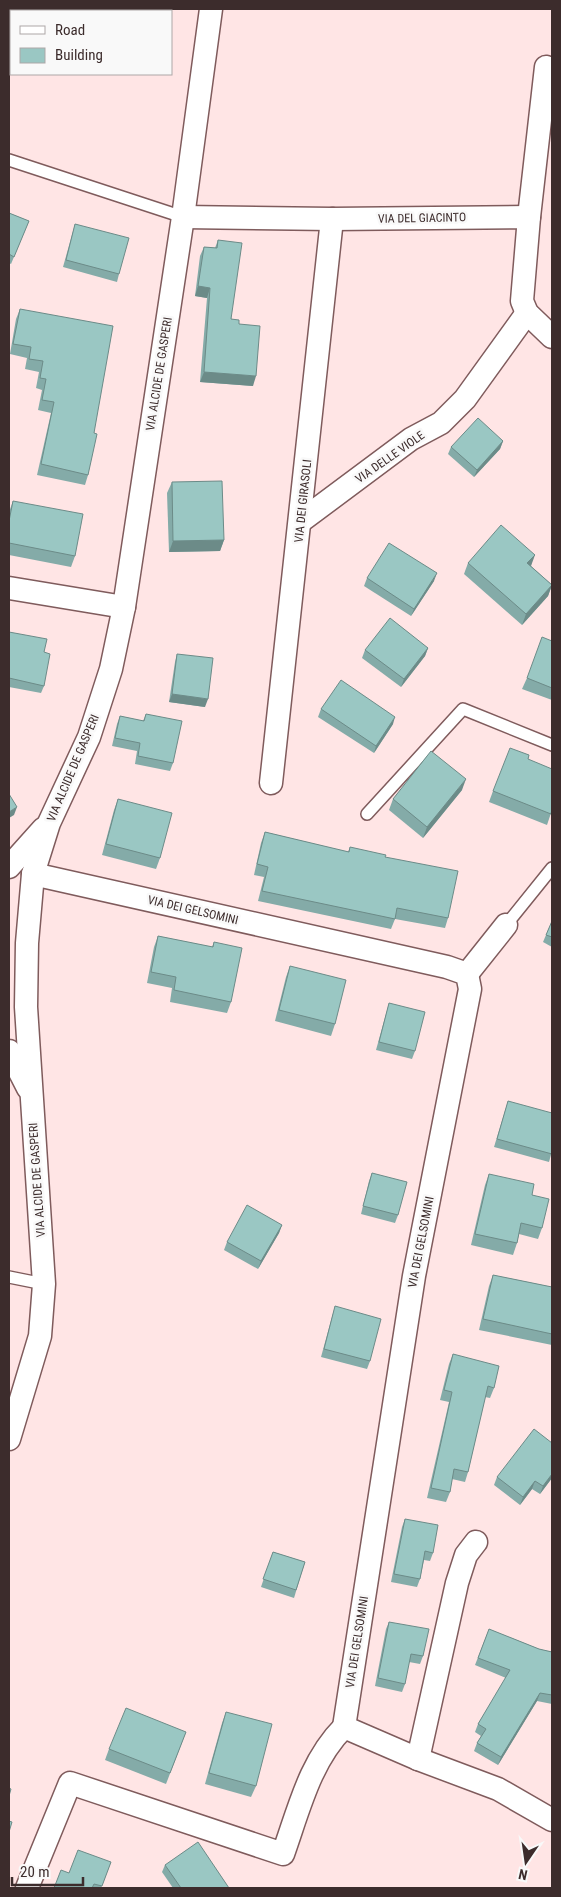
<svg xmlns="http://www.w3.org/2000/svg" width="561" height="1897" font-family="'Roboto Condensed',sans-serif">
	<rect width="100%" height="100%" fill="#ffe5e5"/>
	<g fill="none" stroke-linecap="round" stroke-linejoin="round">
		<defs>
			<g id="lane">
				<path d="M9,160L183,217"/>
				<path d="M367,814L463,709L552,745"/>
				<path d="M506,925L552,868"/>
				<path d="M9,1277L44,1284"/>
			</g>
			<g id="street">
				<path d="M183,217L332,219L529,217L522,301L527,313L552,337"/>
				<path d="M529,217L546,67"/>
				<path d="M301,521L411,439L441,423L465,399L527,313"/>
				<path d="M9,588L124,607"/>
				<path d="M271,783L332,219"/>
				<path d="M9,867L43,829"/>
				<path d="M33,874L447,967L467,974L470,989L414,1276L344,1727L418,1759L498,1789L552,1820"/>
				<path d="M467,974L506,925"/>
				<path d="M9,1051L28,1088"/>
				<path d="M9,1439L40,1336L44,1284L26,1007L27,943L33,874L49,823L89,737L111,669L124,607L183,217L211,9"/>
				<path d="M418,1759L457,1583L466,1555L476,1542"/>
				<path d="M27,1888L70,1783L283,1854C299,1809 310,1761 344,1727"/>
			</g>
		</defs>
		<use href="#lane" stroke="#7f5b5c" stroke-width="14"/>
		<use href="#street" stroke="#7f5b5c" stroke-width="25"/>
		<use href="#lane" stroke="#fff" stroke-width="11"/>
		<use href="#street" stroke="#fff" stroke-width="22"/>
	</g>
	<g fill="#84aba8">
		<path d="M9,213L29,221L11,264L9,263Z"/>
		<path d="M75,224L119,274L117,282L63,267Z"/>
		<path d="M218,240L231,319L239,324L253,386L200,382L207,298L195,296L200,256L204,247L215,248Z"/>
		<path d="M20,309L94,433L88,475L85,485L37,475L51,413L38,410L42,390L36,388L39,372L25,369L27,358L10,354L16,319Z"/>
		<path d="M503,441L500,449L474,477L448,454L451,447Z"/>
		<path d="M172,482L224,540L220,551L169,552L167,493Z"/>
		<path d="M13,501L75,556L71,567L9,555V512Z"/>
		<path d="M468,563L531,566L552,585L548,596L522,625L464,574Z"/>
		<path d="M367,578L434,581L411,616L364,586Z"/>
		<path d="M9,632L44,652V686L41,693L9,687Z"/>
		<path d="M552,641V700L522,689L527,678Z"/>
		<path d="M428,648L425,656L401,687L362,658L365,650Z"/>
		<path d="M177,654L205,707L169,702L175,662Z"/>
		<path d="M321,709L393,724L374,753L318,717Z"/>
		<path d="M146,714L173,763L170,771L135,764L137,751L112,746L117,724L120,716L143,721Z"/>
		<path d="M528,759L552,810L547,825L489,802L493,791Z"/>
		<path d="M462,790L423,838L389,810L393,799Z"/>
		<path d="M118,799L160,858L156,869L102,855L114,810Z"/>
		<path d="M265,832L348,852L350,847L385,857L448,918L445,928L395,919L391,929L258,901L264,877L254,875L261,843Z"/>
		<path d="M552,921V947L543,942Z"/>
		<path d="M158,936L212,947L214,942L231,1002L227,1013L170,1002L172,988L147,983L154,947Z"/>
		<path d="M290,966L335,1024L331,1036L275,1021L286,977Z"/>
		<path d="M389,1003L415,1051L412,1059L376,1050Z"/>
		<path d="M508,1101L552,1151L549,1162L494,1147Z"/>
		<path d="M372,1173L398,1215L395,1223L361,1214L369,1181Z"/>
		<path d="M489,1174L532,1195L542,1228L538,1239L519,1234L517,1243L513,1255L471,1245L485,1185Z"/>
		<path d="M282,1225L279,1233L258,1269L224,1250L227,1242Z"/>
		<path d="M493,1275L552,1287V1345L479,1330L489,1286Z"/>
		<path d="M335,1306L370,1361L367,1369L321,1357Z"/>
		<path d="M453,1354L494,1388L490,1398L485,1397L468,1472L465,1482L452,1479L450,1492L446,1502L427,1498L449,1402L440,1400L449,1364Z"/>
		<path d="M552,1443V1478L540,1494L532,1489L520,1505L494,1485L497,1477Z"/>
		<path d="M405,1519L433,1553L430,1561L424,1560L420,1579L417,1587L391,1582L402,1527Z"/>
		<path d="M273,1552L305,1562L294,1598L261,1587Z"/>
		<path d="M389,1622L423,1656L420,1664L409,1662L405,1684L402,1692L375,1686L386,1629Z"/>
		<path d="M489,1629L539,1649L552,1652V1704L537,1701L498,1765L474,1751L477,1743L481,1736L475,1732L478,1724L506,1678L475,1665Z"/>
		<path d="M226,1712L256,1786L251,1797L205,1784L222,1723Z"/>
		<path d="M186,1732L166,1784L105,1760L109,1749Z"/>
		<path d="M111,1862L101,1888H54L69,1873Z"/>
		<path d="M165,1865L229,1888H173L162,1872Z"/>
	</g>
	<g fill="#6c8b88">
		<path d="M44,9H58L43,11Z"/>
		<path d="M198,286L210,288L207,298L195,296Z"/>
		<path d="M204,372L256,376L253,386L200,382Z"/>
		<path d="M503,441L500,449L474,477L477,470Z"/>
		<path d="M224,540L220,551L169,552L173,541Z"/>
		<path d="M535,555L531,566L523,574L527,563Z"/>
		<path d="M437,573L434,581L411,616L414,609Z"/>
		<path d="M552,585L548,596L522,625L526,614Z"/>
		<path d="M428,648L425,656L401,687L404,679Z"/>
		<path d="M172,694L208,699L205,707L169,702Z"/>
		<path d="M395,717L393,724L374,753L376,746Z"/>
		<path d="M466,779L462,790L423,838L427,827Z"/>
		<path d="M17,807L14,815L9,818V812Z"/>
		<path d="M282,1225L279,1233L258,1269L261,1261Z"/>
		<path d="M552,1474V1478L540,1494L543,1486Z"/>
		<path d="M535,1481L532,1489L520,1505L523,1497Z"/>
		<path d="M540,1693L537,1701L498,1765L501,1757Z"/>
	</g>
	<g fill="#9ac7c3" stroke="#6c8b88">
		<path d="M9,213L29,221L14,257L9,254Z"/>
		<path d="M75,224L129,238L119,274L66,260Z"/>
		<path d="M218,240L242,243L231,319L239,320V324L260,326L256,376L204,372L210,288L198,286L204,247L217,248Z"/>
		<path d="M20,309L113,326L94,433L97,434L88,475L41,464L54,402L42,400L46,379L40,378L43,361L29,359L31,347L13,344Z"/>
		<path d="M478,418L503,441L477,470L451,447Z"/>
		<path d="M222,481L224,540L173,541L172,482Z"/>
		<path d="M13,501L83,514L75,556L9,543V521Z"/>
		<path d="M501,525L535,555L527,563L552,585L526,614L468,563Z"/>
		<path d="M389,543L437,573L414,609L367,578Z"/>
		<path d="M390,618L428,648L404,679L365,650Z"/>
		<path d="M9,632L47,639L44,652L50,654L44,686L9,678Z"/>
		<path d="M542,637L552,641V688L527,678Z"/>
		<path d="M177,654L213,658L208,699L172,694Z"/>
		<path d="M341,680L395,717L376,746L321,709Z"/>
		<path d="M146,714L182,721L173,763L138,756L140,743L115,738L120,716L144,721Z"/>
		<path d="M510,748L529,755L528,759L552,769V809L551,814L493,791Z"/>
		<path d="M431,751L466,779L427,827L393,799Z"/>
		<path d="M9,794L17,807L9,812Z"/>
		<path d="M118,799L172,813L160,858L106,844Z"/>
		<path d="M265,832L349,852L350,847L386,855L385,857L458,871L448,918L397,908L395,919L262,891L268,867L257,864Z"/>
		<path d="M552,921V937L546,935Z"/>
		<path d="M158,936L213,947L214,942L242,948L231,1002L174,990L176,977L151,972Z"/>
		<path d="M290,966L346,980L335,1024L279,1010Z"/>
		<path d="M389,1003L425,1012L415,1051L379,1042Z"/>
		<path d="M508,1101L552,1113V1154L497,1139Z"/>
		<path d="M372,1173L407,1182L398,1215L363,1206Z"/>
		<path d="M489,1174L534,1184L532,1195L549,1199L542,1228L521,1223L517,1243L475,1234Z"/>
		<path d="M247,1205L282,1225L261,1261L227,1242Z"/>
		<path d="M493,1275L552,1287V1334L483,1319Z"/>
		<path d="M335,1306L381,1319L370,1361L324,1349Z"/>
		<path d="M453,1354L499,1366L494,1388L488,1386L468,1472L454,1469L450,1492L431,1488L452,1392L444,1390Z"/>
		<path d="M534,1429L552,1443V1474L543,1486L535,1481L523,1497L497,1477Z"/>
		<path d="M405,1519L438,1525L433,1553L425,1551L420,1579L394,1574Z"/>
		<path d="M273,1552L305,1562L296,1590L263,1579Z"/>
		<path d="M389,1622L429,1629L423,1656L411,1654L405,1684L378,1678Z"/>
		<path d="M489,1629L539,1649L552,1652V1695L540,1693L501,1757L477,1743L486,1729L478,1724L510,1670L478,1658Z"/>
		<path d="M126,1708L186,1732L170,1773L109,1749Z"/>
		<path d="M226,1712L272,1724L256,1786L209,1773Z"/>
		<path d="M9,1788L11,1789L9,1796Z"/>
		<path d="M9,1821L12,1822L9,1832Z"/>
		<path d="M198,1842L229,1888H181L165,1865Z"/>
		<path d="M78,1850L111,1862L102,1886L94,1884L92,1888H54L61,1870L69,1873Z"/>
	</g>
	<g text-anchor="middle" stroke-width="5" stroke-linejoin="round" paint-order="stroke">
		<g font-size="12" fill="#3c2c2c" stroke="#f9f9f9">
			<text transform="translate(422 218) rotate(-1)" y="4">VIA DEL GIACINTO</text>
			<text transform="translate(159 374) rotate(-81)" y="4">VIA ALCIDE DE GASPERI</text>
			<text transform="translate(390 457) rotate(-35)" y="4">VIA DELLE VIOLE</text>
			<text transform="translate(303 501) rotate(-84)" y="4">VIA DEI GIRASOLI</text>
			<text transform="translate(73 768) rotate(-67)" y="4">VIA ALCIDE DE GASPERI</text>
			<text transform="translate(193 910) rotate(13)" y="4">VIA DEI GELSOMINI</text>
			<text transform="translate(37 1180) rotate(-94)" y="4">VIA ALCIDE DE GASPERI</text>
			<text transform="translate(421 1242) rotate(-79)" y="4">VIA DEI GELSOMINI</text>
			<text transform="translate(357 1642) rotate(-81)" y="4">VIA DEI GELSOMINI</text>
		</g>
	</g>
	<rect width="561" height="1897" fill="none" stroke="#3c2c2c" stroke-width="20"/>
	<rect x="10" y="10" width="162" height="65" fill="#f9f9f9" stroke="#ada7a7"/>
	<rect x="20" y="26" width="25" height="8" fill="#ffffff" stroke="#ada7a7"/>
	<text x="55" y="35" font-size="15" fill="#3c2c2c">Road</text>
	<rect x="20" y="48" width="25" height="15" fill="#9ac7c3" stroke="#ada7a7"/>
	<text x="55" y="60" font-size="15" fill="#3c2c2c">Building</text>
	<g transform="translate(526 1862) rotate(193)" stroke="#f9f9f9" stroke-width="4" paint-order="stroke">
	<path d="M0-4L9 19L0 12L-9 19Z" fill="#3c2c2c"/>
	<text y="-8" font-size="14" font-weight="bold" text-anchor="middle" fill="#3c2c2c">N</text>
	</g>
	<path d="M12 1877v8h71v-8" fill="none" stroke="#3c2c2c" stroke-width="2.5"/>
	<text x="20" y="1877" font-size="15" fill="#3c2c2c" stroke="#f9f9f9" stroke-width="4" paint-order="stroke">20 m</text>
</svg>
